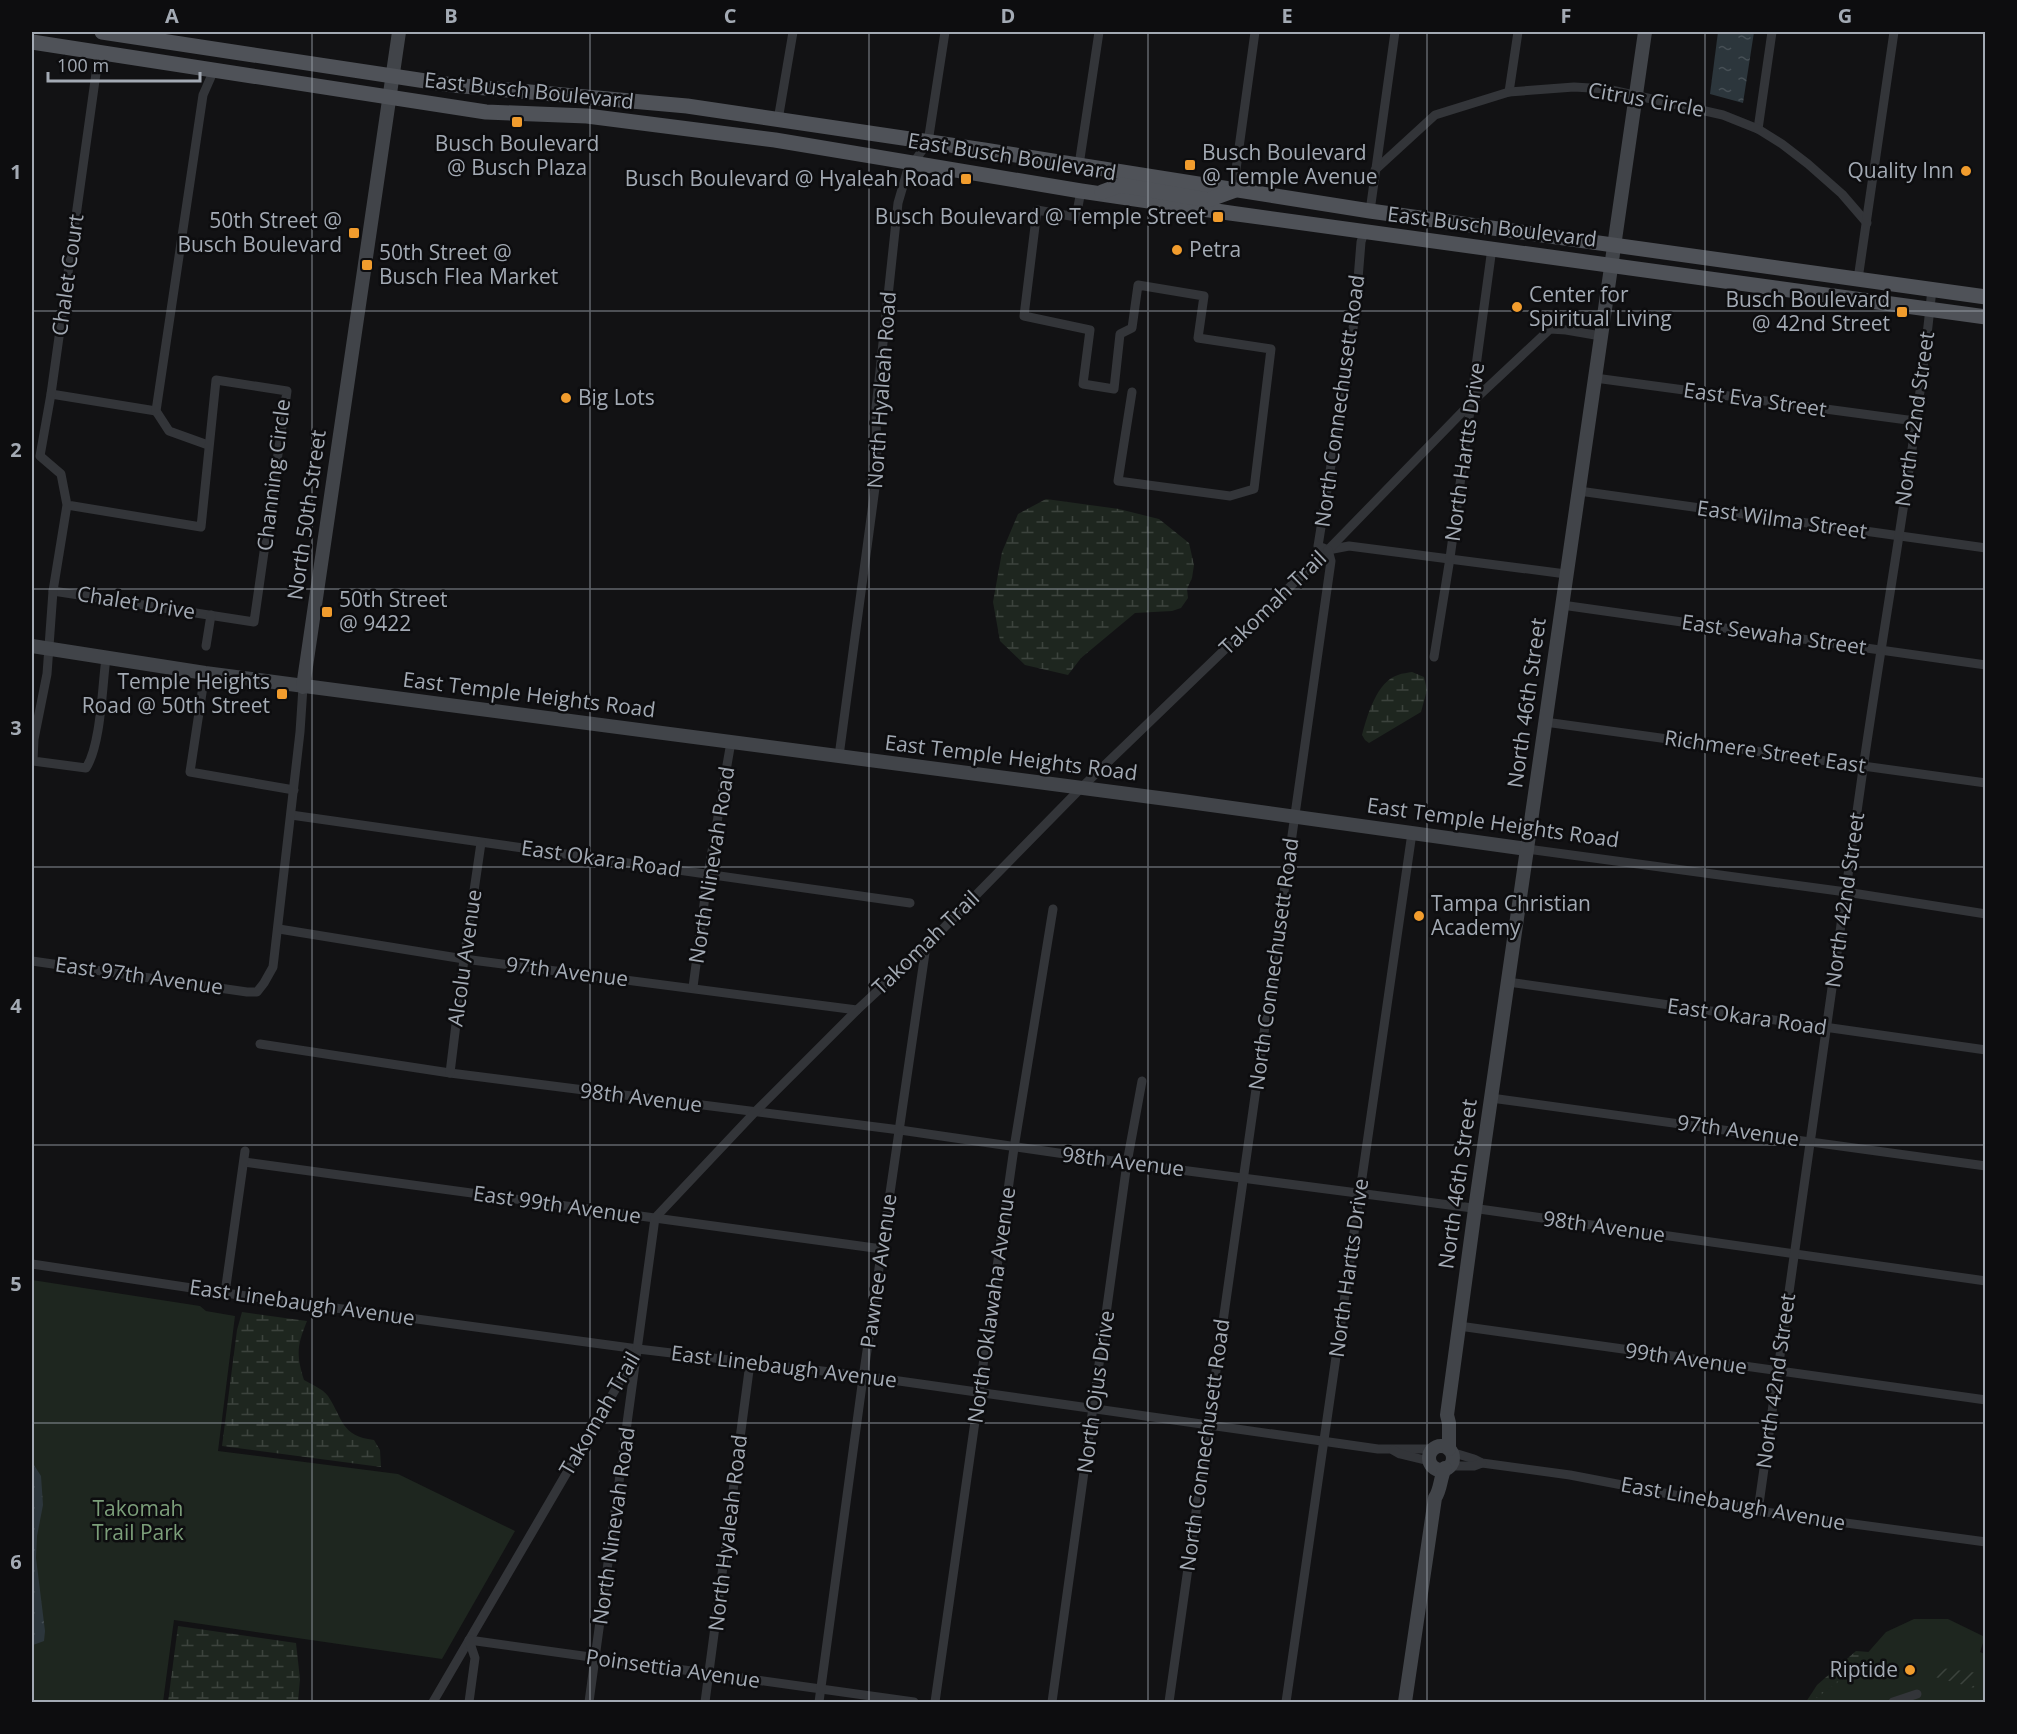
<svg xmlns="http://www.w3.org/2000/svg" width="2017" height="1734" font-family="'Open Sans',sans-serif">
	<defs>
		<pattern id="wetland-marsh" width="20" height="14" patternUnits="userSpaceOnUse" patternTransform="scale(1.5)"><rect width="20" height="14" fill="#1e261f"/><path d="M1 5h8M5 5V1M11 12h8M15 12V8" fill="none" stroke="#3c433d"/></pattern>
		<pattern id="garden-furrows" width="10" height="10" patternUnits="userSpaceOnUse" patternTransform="scale(1.5)"><rect width="10" height="10" fill="#1e261f"/><path d="M-1 1l2-2M0 10L10 0M9 11l2-2" fill="none" stroke="#3c433d"/></pattern>
		<pattern id="water-ripples" width="26" height="14" patternUnits="userSpaceOnUse" patternTransform="scale(1.5)"><rect width="26" height="14" fill="#2c363c"/><path d="M2 4q2-2 4 0t4 0M15 11q2-2 4 0t4 0" fill="none" stroke="#475056"/></pattern>
	</defs>
	<rect width="100%" height="100%" fill="#121214"/>
	<g fill="url(#wetland-marsh)">
		<path d="M1046,499L1119,509L1159,519L1189,543L1194,565L1192,578L1187,589L1188,598L1181,608L1172,611L1135,613L1081,658L1068,675L1025,665L1000,641L993,602L1002,552L1018,514Z"/>
		<path d="M1412,672L1424,677L1427,690L1421,712L1369,743L1365,740L1362,735C1367,716 1377,681 1398,675C1402,673 1408,673 1412,672Z"/>
		<path d="M242,1312L307,1321C297,1346 296,1354 304,1380C311,1384 323,1389 328,1396C343,1419 341,1436 374,1440L380,1450L381,1467L222,1446L237,1330Z"/>
		<path d="M178,1626L296,1643L300,1679L298,1702H168Z"/>
		<path d="M1856,1651L1869,1652L1870,1702H1806L1817,1685Z"/>
	</g>
	<g fill="#1e261f">
		<path d="M32,1280L200,1306L206,1311L235,1316L218,1451L398,1474L515,1531L442,1659L174,1620L163,1702H32Z"/>
		<path d="M1914,1619H1948L1985,1637L1980,1652L1985,1654V1702H1811L1849,1674L1886,1632Z"/>
	</g>
	<path fill="url(#garden-furrows)" d="M1942,1668L1985,1674L1978,1673L1972,1676L1970,1683L1976,1688L1985,1690V1691L1935,1677L1936,1670Z"/>
	<g fill="url(#water-ripples)">
		<path d="M1718,32H1754L1743,103L1710,94Z"/>
		<path d="M32,1462L41,1476L43,1505L37,1536L36,1558L45,1631L44,1641L33,1645H32Z"/>
	</g>
	<g fill="none" stroke-linecap="round" stroke-linejoin="round">
		<g stroke="#333539" stroke-width="9">
			<path d="M1509,92L1518,32"/>
			<path d="M778,120L793,32"/>
			<path d="M1758,129L1772,32"/>
			<path d="M1079,165L1099,32"/>
			<path d="M1375,170L1435,115L1509,92L1574,87L1607,89L1723,115L1758,129L1782,144L1808,164L1842,194L1867,223"/>
			<path d="M1081,191L1076,217L1037,210L1024,316L1090,330L1083,384L1114,389L1120,334L1132,328L1138,285L1204,296L1198,338L1271,349L1254,489L1230,496L1118,481L1132,392"/>
			<path d="M1233,191L1255,32"/>
			<path d="M1370,211L1395,32"/>
			<path d="M1364,232L1361,242L1355,316L1318,546L1328,550L1349,546L1566,574"/>
			<path d="M1858,279L1894,32"/>
			<path d="M1595,378L1915,421"/>
			<path d="M51,394L156,411"/>
			<path d="M208,445L169,431L156,411L203,95L214,70"/>
			<path d="M1579,491L1986,548"/>
			<path d="M67,505L201,527L216,380L287,391L254,622L53,591L67,505L61,474L40,456L51,394L99,52"/>
			<path d="M53,591L47,674L34,739L33,761L86,768C101,745 102,687 106,658"/>
			<path d="M1562,605L1986,665"/>
			<path d="M206,646L211,615"/>
			<path d="M1434,657L1450,558L1492,248"/>
			<path d="M205,673L190,772L294,790"/>
			<path d="M1545,722L1986,783"/>
			<path d="M839,756L877,473L876,408L898,203L907,172L928,142L945,32"/>
			<path d="M291,815L910,903"/>
			<path d="M1527,849L1846,892L1986,914"/>
			<path d="M279,929L464,959L857,1010"/>
			<path d="M32,961L247,992H257L264,983L273,967L300,732L303,687"/>
			<path d="M1508,982L1986,1050"/>
			<path d="M693,987L708,874L731,742"/>
			<path d="M260,1044L450,1073L900,1130L1127,1163L1465,1207L1986,1281"/>
			<path d="M450,1073L464,959L481,843"/>
			<path d="M1491,1098L1986,1166"/>
			<path d="M244,1162L882,1249"/>
			<path d="M32,1264L225,1293L638,1349L864,1376L1378,1449H1432"/>
			<path d="M225,1293L245,1151"/>
			<path d="M1459,1326L1986,1400"/>
			<path d="M1393,1450L1400,1454L1429,1461"/>
			<path d="M1451,1452L1474,1459L1482,1463L1570,1475L1758,1511L1986,1542"/>
			<path d="M1449,1466H1474L1482,1463"/>
			<path d="M1758,1511C1794,1261 1827,1011 1864,762C1887,604 1916,447 1932,289"/>
			<path d="M433,1702L636,1354"/>
			<path d="M469,1702L475,1658L469,1640L914,1702"/>
			<path d="M589,1702L655,1218L755,1112L857,1010L926,946L1081,788L1328,550L1471,403L1550,329L1566,330L1601,336"/>
			<path d="M705,1702L750,1363"/>
			<path d="M819,1702L862,1385L926,946"/>
			<path d="M935,1702L1014,1148L1053,909"/>
			<path d="M1052,1702L1127,1163L1142,1081"/>
			<path d="M1169,1702L1331,561L1328,550"/>
			<path d="M1286,1702L1412,833"/>
			<path d="M1893,1702L1917,1694"/>
		</g>
		<g stroke="#414449" stroke-width="14">
			<path d="M32,646L205,673L1182,801L1527,849"/>
			<path d="M303,687L399,32"/>
			<circle cx="1441" cy="1458" r="12"/>
			<path d="M1449,1449V1423L1447,1415L1475,1209L1645,32"/>
			<path d="M1405,1702L1435,1498C1441,1489 1440,1478 1445,1468"/>
		</g>
		<g stroke="#4f5258" stroke-width="15">
			<path d="M102,32L452,85L687,106L984,150L1370,211L1986,297"/>
			<path d="M32,42L486,112L587,116L775,140L1081,191L1230,213L1986,317"/>
			<path d="M1102,192L1121,185L1208,200L1233,191"/>
		</g>
	</g>
	<path fill="none" stroke="#a3aab4" stroke-width="1.5" stroke-opacity="0.55" d="M312,32V1702M590,32V1702M869,32V1702M1148,32V1702M1427,32V1702M1705,32V1702M32,311H1986M32,589H1986M32,867H1986M32,1145H1986M32,1423H1986"/>
	<g fill="#f19c2d" stroke="#0d0d0f" stroke-width="2">
		<rect x="511" y="116" width="12" height="12" rx="3"/>
		<rect x="1184" y="159" width="12" height="12" rx="3"/>
		<circle cx="1966" cy="171" r="6"/>
		<rect x="960" y="173" width="12" height="12" rx="3"/>
		<rect x="1212" y="211" width="12" height="12" rx="3"/>
		<rect x="348" y="227" width="12" height="12" rx="3"/>
		<circle cx="1177" cy="250" r="6"/>
		<rect x="361" y="259" width="12" height="12" rx="3"/>
		<circle cx="1517" cy="307" r="6"/>
		<rect x="1896" y="306" width="12" height="12" rx="3"/>
		<circle cx="566" cy="398" r="6"/>
		<rect x="321" y="606" width="12" height="12" rx="3"/>
		<rect x="276" y="688" width="12" height="12" rx="3"/>
		<circle cx="1419" cy="916" r="6"/>
		<circle cx="1910" cy="1670" r="6"/>
	</g>
	<g text-anchor="middle" stroke-width="5" stroke-linejoin="round" paint-order="stroke">
		<g font-size="21" fill="#a3aab4" stroke="#0d0d0f">
			<text transform="translate(529 91) rotate(6)" y="7">East Busch Boulevard</text>
			<text transform="translate(1646 100) rotate(10)" y="7">Citrus Circle</text>
			<text transform="translate(1012 157) rotate(9)" y="7">East Busch Boulevard</text>
			<text transform="translate(1492 227) rotate(7)" y="7">East Busch Boulevard</text>
			<text transform="translate(68 275) rotate(-82)" y="7">Chalet Court</text>
			<text transform="translate(882 390) rotate(-86)" y="7">North Hyaleah Road</text>
			<text transform="translate(1755 400) rotate(8)" y="7">East Eva Street</text>
			<text transform="translate(1340 401) rotate(-82)" y="7">North Connechusett Road</text>
			<text transform="translate(1915 419) rotate(-82)" y="7">North 42nd Street</text>
			<text transform="translate(1465 452) rotate(-82)" y="7">North Hartts Drive</text>
			<text transform="translate(274 475) rotate(-83)" y="7">Channing Circle</text>
			<text transform="translate(307 515) rotate(-82)" y="7">North 50th Street</text>
			<text transform="translate(1782 520) rotate(8)" y="7">East Wilma Street</text>
			<text transform="translate(136 603) rotate(9)" y="7">Chalet Drive</text>
			<text transform="translate(1273 603) rotate(-44)" y="7">Takomah Trail</text>
			<text transform="translate(1774 635) rotate(8)" y="7">East Sewaha Street</text>
			<text transform="translate(529 695) rotate(7)" y="7">East Temple Heights Road</text>
			<text transform="translate(1527 703) rotate(-82)" y="7">North 46th Street</text>
			<text transform="translate(1765 752) rotate(8)" y="7">Richmere Street East</text>
			<text transform="translate(1011 758) rotate(7)" y="7">East Temple Heights Road</text>
			<text transform="translate(1493 823) rotate(8)" y="7">East Temple Heights Road</text>
			<text transform="translate(601 859) rotate(8)" y="7">East Okara Road</text>
			<text transform="translate(712 865) rotate(-81)" y="7">North Ninevah Road</text>
			<text transform="translate(1845 900) rotate(-82)" y="7">North 42nd Street</text>
			<text transform="translate(926 943) rotate(-44)" y="7">Takomah Trail</text>
			<text transform="translate(465 958) rotate(-82)" y="7">Alcolu Avenue</text>
			<text transform="translate(1274 964) rotate(-82)" y="7">North Connechusett Road</text>
			<text transform="translate(567 972) rotate(7)" y="7">97th Avenue</text>
			<text transform="translate(139 976) rotate(8)" y="7">East 97th Avenue</text>
			<text transform="translate(1747 1017) rotate(8)" y="7">East Okara Road</text>
			<text transform="translate(641 1098) rotate(7)" y="7">98th Avenue</text>
			<text transform="translate(1738 1131) rotate(8)" y="7">97th Avenue</text>
			<text transform="translate(1123 1162) rotate(7)" y="7">98th Avenue</text>
			<text transform="translate(1458 1184) rotate(-82)" y="7">North 46th Street</text>
			<text transform="translate(557 1205) rotate(8)" y="7">East 99th Avenue</text>
			<text transform="translate(1604 1227) rotate(8)" y="7">98th Avenue</text>
			<text transform="translate(1349 1268) rotate(-82)" y="7">North Hartts Drive</text>
			<text transform="translate(879 1271) rotate(-82)" y="7">Pawnee Avenue</text>
			<text transform="translate(302 1303) rotate(8)" y="7">East Linebaugh Avenue</text>
			<text transform="translate(992 1305) rotate(-82)" y="7">North Oklawaha Avenue</text>
			<text transform="translate(1686 1359) rotate(8)" y="7">99th Avenue</text>
			<text transform="translate(784 1367) rotate(7)" y="7">East Linebaugh Avenue</text>
			<text transform="translate(1776 1381) rotate(-82)" y="7">North 42nd Street</text>
			<text transform="translate(1096 1392) rotate(-82)" y="7">North Ojus Drive</text>
			<text transform="translate(600 1414) rotate(-60)" y="7">Takomah Trail</text>
			<text transform="translate(1205 1445) rotate(-82)" y="7">North Connechusett Road</text>
			<text transform="translate(1733 1504) rotate(10)" y="7">East Linebaugh Avenue</text>
			<text transform="translate(614 1526) rotate(-82)" y="7">North Ninevah Road</text>
			<text transform="translate(728 1533) rotate(-83)" y="7">North Hyaleah Road</text>
			<text transform="translate(673 1669) rotate(8)" y="7">Poinsettia Avenue</text>
		</g>
		<g font-size="21" fill="#a3aab4" stroke="#0d0d0f" text-anchor="start">
			<text x="517" y="151" text-anchor="middle">Busch Boulevard<tspan x="517" dy="24">@ Busch Plaza</tspan></text>
			<text x="1202" y="160">Busch Boulevard<tspan x="1202" dy="24">@ Temple Avenue</tspan></text>
			<text x="1954" y="178" text-anchor="end">Quality Inn</text>
			<text x="954" y="186" text-anchor="end">Busch Boulevard @ Hyaleah Road</text>
			<text x="1206" y="224" text-anchor="end">Busch Boulevard @ Temple Street</text>
			<text x="342" y="228" text-anchor="end">50th Street @<tspan x="342" dy="24">Busch Boulevard</tspan></text>
			<text x="1189" y="257">Petra</text>
			<text x="379" y="260">50th Street @<tspan x="379" dy="24">Busch Flea Market</tspan></text>
			<text x="1529" y="302">Center for<tspan x="1529" dy="24">Spiritual Living</tspan></text>
			<text x="1890" y="307" text-anchor="end">Busch Boulevard<tspan x="1890" dy="24">@ 42nd Street</tspan></text>
			<text x="578" y="405">Big Lots</text>
			<text x="339" y="607">50th Street<tspan x="339" dy="24">@ 9422</tspan></text>
			<text x="270" y="689" text-anchor="end">Temple Heights<tspan x="270" dy="24">Road @ 50th Street</tspan></text>
			<text x="1431" y="911">Tampa Christian<tspan x="1431" dy="24">Academy</tspan></text>
			<text x="1898" y="1677" text-anchor="end">Riptide</text>
		</g>
		<g font-size="21" fill="#7c9f7a" stroke="#0d0d0f">
			<text x="138" y="1516">Takomah<tspan x="138" dy="24">Trail Park</tspan></text>
		</g>
	</g>
	<rect width="2017" height="1734" fill="none" stroke="#0d0d0f" stroke-width="66"/>
	<path d="M48 72v9h152v-9" fill="none" stroke="#a3aab4" stroke-width="3"/>
	<text x="57" y="72" font-size="18" fill="#a3aab4" stroke="#0d0d0f" stroke-width="4.5" paint-order="stroke">100 m</text>
	<rect x="33" y="33" width="1951" height="1668" fill="none" stroke="#a3aab4" stroke-width="2"/>
	<g font-size="20" text-anchor="middle" font-weight="bold" fill="#a3aab4">
		<text x="172" y="23">A</text>
		<text x="451" y="23">B</text>
		<text x="730" y="23">C</text>
		<text x="1008" y="23">D</text>
		<text x="1287" y="23">E</text>
		<text x="1566" y="23">F</text>
		<text x="1845" y="23">G</text>
		<text x="16" y="179">1</text>
		<text x="16" y="457">2</text>
		<text x="16" y="735">3</text>
		<text x="16" y="1013">4</text>
		<text x="16" y="1291">5</text>
		<text x="16" y="1569">6</text>
	</g>
</svg>
